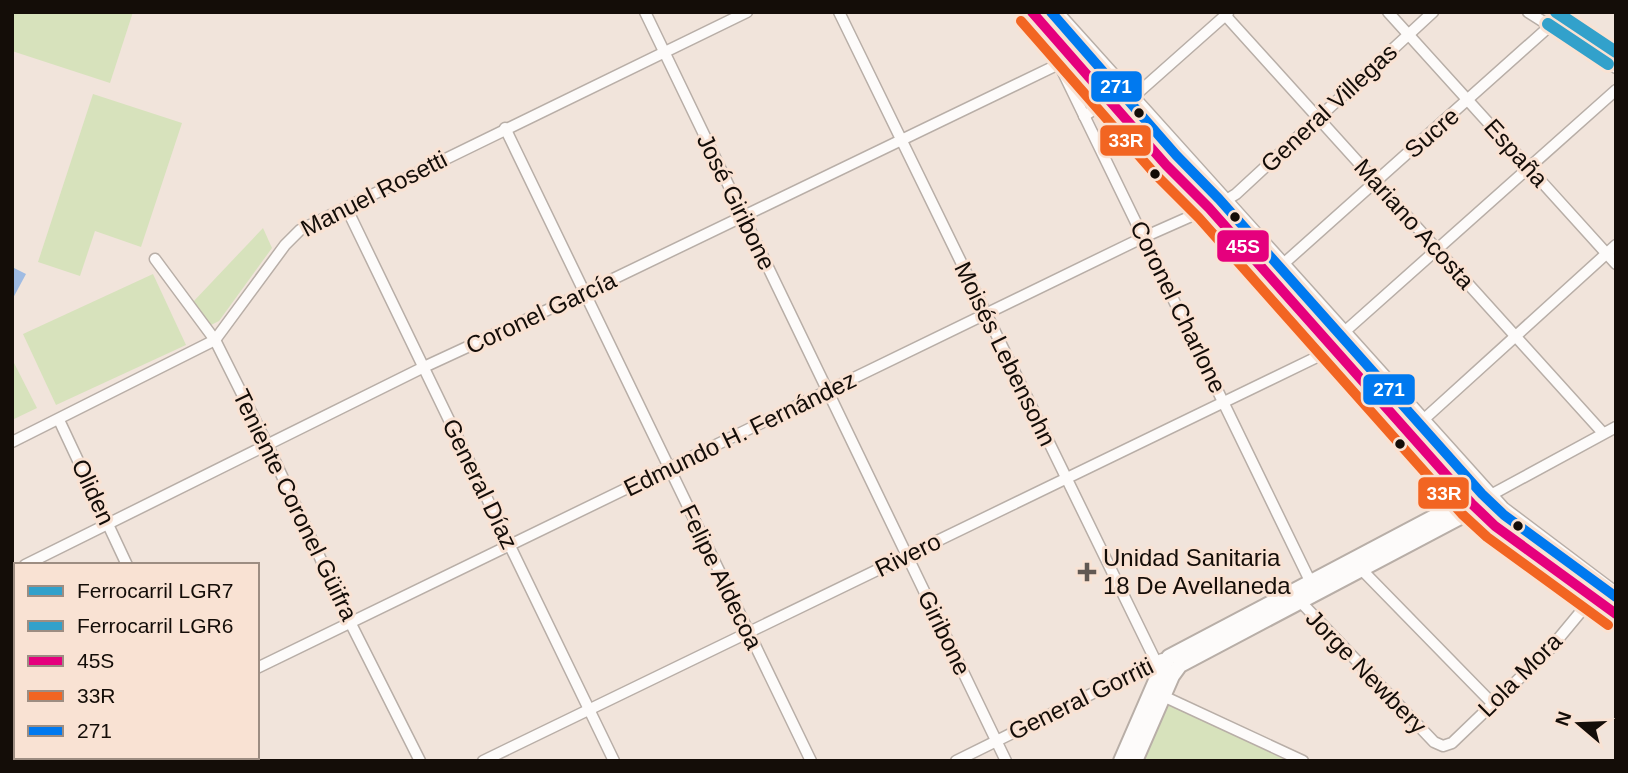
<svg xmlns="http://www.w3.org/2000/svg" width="1628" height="773" font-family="Arial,sans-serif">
	<rect width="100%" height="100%" fill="#f1e4db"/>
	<g fill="#d7e2bc">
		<path d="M12,12H133L110,83L12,51Z"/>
		<path d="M93,94L182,123L141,247L95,231L80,276L38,262Z"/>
		<path d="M263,228L272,248L219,321L211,325L193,302Z"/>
		<path d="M153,274L186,345L56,405L23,334Z"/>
		<path d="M12,359L37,408L12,420Z"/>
		<path d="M1163,696L1303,761H1135Z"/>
	</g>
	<path fill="#9fbbe3" d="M12,267L26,274L12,300Z"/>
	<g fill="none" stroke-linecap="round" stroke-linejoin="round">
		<defs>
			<g id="minor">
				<path d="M645,12L1006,761"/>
				<path d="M839,12L1161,672"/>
				<path d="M1388,12L1616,264"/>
				<path d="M1528,12L1616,68"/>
				<path d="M1225,15L1603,433"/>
				<path d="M1050,37L1059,64L1312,585"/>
				<path d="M1131,99L1228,13"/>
				<path d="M1084,116L1109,100"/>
				<path d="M505,128L811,761"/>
				<path d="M346,207L614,761"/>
				<path d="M155,259L215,340L268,446L350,622L420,761"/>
				<path d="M1281,266L1551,25"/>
				<path d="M1342,334L1616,90"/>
				<path d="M59,420L127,565"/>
				<path d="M1422,421L1616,245"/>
				<path d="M12,442L215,340L285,245L300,230L747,12"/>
				<path d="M1489,496L1616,427"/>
				<path d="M25,565L424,367L584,293L1059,64"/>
				<path d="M1361,569L1492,703"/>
				<path d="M12,571L16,569"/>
				<path d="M1296,597L1434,742L1443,746L1452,743L1549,650L1593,597"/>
				<path d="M257,668L1144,237L1223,202L1236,194L1433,12"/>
				<path d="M1163,694V696L1303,761"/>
				<path d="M220,757L222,761"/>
				<path d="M67,761L74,757"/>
				<path d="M483,761L1319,356L1333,346"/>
				<path d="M956,761L1162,659"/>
			</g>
			<g id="secondary">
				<path d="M1121,761L1161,669L1169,657L1453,507L1478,501"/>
				<path d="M1135,761L1172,676L1180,665L1462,516L1472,504"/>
			</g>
			<g id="primary">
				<path d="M1032,12L1166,165L1209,208L1472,504L1495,526L1616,614"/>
				<path d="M1054,12L1502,510L1616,596"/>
			</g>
		</defs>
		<use href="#minor" stroke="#b8aea7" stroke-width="13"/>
		<use href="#secondary" stroke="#b8aea7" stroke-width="18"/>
		<use href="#primary" stroke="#b8aea7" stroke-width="19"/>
		<use href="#minor" stroke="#fdfbfa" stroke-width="10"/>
		<use href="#secondary" stroke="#fdfbfa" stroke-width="14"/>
		<use href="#primary" stroke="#fdfbfa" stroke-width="16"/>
		<defs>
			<path id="bus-1" d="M1032,12L1166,165L1209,208L1472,504L1495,526L1616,614"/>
			<path id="bus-2" d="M1021,21L1155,174L1199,218L1462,514L1487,537L1608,625"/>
			<path id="bus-3" d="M1051,12L1176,155L1219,199L1482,494L1504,515L1616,597"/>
		</defs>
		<use href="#bus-1" stroke="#f9e2d3" stroke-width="16"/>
		<use href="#bus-2" stroke="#f9e2d3" stroke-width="16"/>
		<use href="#bus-3" stroke="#f9e2d3" stroke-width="16"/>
		<use href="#bus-1" stroke="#e5007d" stroke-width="10"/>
		<use href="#bus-2" stroke="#f26522" stroke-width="10"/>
		<use href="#bus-3" stroke="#0079ef" stroke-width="10"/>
		<defs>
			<path id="rail-1" d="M1556,12L1616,52"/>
			<path id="rail-2" d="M1548,24L1608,64"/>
		</defs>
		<use href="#rail-1" stroke="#f9e2d3" stroke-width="18"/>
		<use href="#rail-2" stroke="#f9e2d3" stroke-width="18"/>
		<use href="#rail-1" stroke="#32a1cb" stroke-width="12"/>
		<use href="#rail-2" stroke="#32a1cb" stroke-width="12"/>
	</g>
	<g fill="#140d08" stroke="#f9e2d3" stroke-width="2.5">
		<circle cx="1139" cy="113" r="6"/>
		<circle cx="1155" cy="174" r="6"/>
		<circle cx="1235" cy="217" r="6"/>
		<circle cx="1400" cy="444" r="6"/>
		<circle cx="1518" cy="526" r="6"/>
	</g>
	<path fill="#615852" stroke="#f9e2d3" stroke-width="2.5" d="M1083.5 561.5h7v7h7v7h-7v7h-7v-7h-7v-7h7z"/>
	<g text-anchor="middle" stroke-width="6" stroke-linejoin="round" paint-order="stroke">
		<g font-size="24" fill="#140d08" stroke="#f9e2d3">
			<text transform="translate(1329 108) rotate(-43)" y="8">General Villegas</text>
			<text transform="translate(1432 133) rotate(-41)" y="8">Sucre</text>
			<text transform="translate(1516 153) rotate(48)" y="8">España</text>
			<text transform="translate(374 194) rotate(-27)" y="8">Manuel Rosetti</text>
			<text transform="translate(736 202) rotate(64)" y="8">José Giribone</text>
			<text transform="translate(1414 224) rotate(48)" y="8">Mariano Acosta</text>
			<text transform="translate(1178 307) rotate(64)" y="8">Coronel Charlone</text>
			<text transform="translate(541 313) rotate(-25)" y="8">Coronel García</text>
			<text transform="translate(1005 354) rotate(64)" y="8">Moisés Lebensohn</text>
			<text transform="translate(740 434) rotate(-26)" y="8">Edmundo H. Fernández</text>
			<text transform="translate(480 484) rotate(64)" y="8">General Díaz</text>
			<text transform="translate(93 492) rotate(65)" y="8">Oliden</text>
			<text transform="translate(295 505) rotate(64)" y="8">Teniente Coronel Güifra</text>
			<text transform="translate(908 555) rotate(-26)" y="8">Rivero</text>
			<text transform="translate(721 577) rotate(64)" y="8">Felipe Aldecoa</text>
			<text transform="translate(944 633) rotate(64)" y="8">Giribone</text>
			<text transform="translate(1366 672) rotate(46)" y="8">Jorge Newbery</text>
			<text transform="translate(1520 675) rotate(-45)" y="8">Lola Mora</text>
			<text transform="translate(1081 699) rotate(-26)" y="8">General Gorriti</text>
		</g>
		<g font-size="24" fill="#140d08" stroke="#f9e2d3" text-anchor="start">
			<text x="1103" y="566">Unidad Sanitaria<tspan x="1103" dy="28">18 De Avellaneda</tspan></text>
		</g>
	</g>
	<g stroke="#f9e2d3" stroke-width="2.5">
		<rect x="1090" y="70" width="53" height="33" rx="7" fill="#0079ef"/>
		<rect x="1099" y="124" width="53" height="33" rx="7" fill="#f26522"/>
		<rect x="1216" y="229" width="54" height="34" rx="7" fill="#e5007d"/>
		<rect x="1362" y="373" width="54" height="33" rx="7" fill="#0079ef"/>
		<rect x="1417" y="476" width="53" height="34" rx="7" fill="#f26522"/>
	</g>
	<g font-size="19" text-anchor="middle" font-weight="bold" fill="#fff">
		<text x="1116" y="93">271</text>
		<text x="1126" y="147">33R</text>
		<text x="1243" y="253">45S</text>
		<text x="1389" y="396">271</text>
		<text x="1444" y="500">33R</text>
	</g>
	<rect width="1628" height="773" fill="none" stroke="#140d08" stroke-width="28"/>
	<rect x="14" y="563" width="245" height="196" fill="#f9e2d3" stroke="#9d8d82" stroke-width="2"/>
	<rect x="28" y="586" width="35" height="10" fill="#32a1cb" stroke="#9d8d82" stroke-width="2"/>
	<text x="77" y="598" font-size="21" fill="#140d08">Ferrocarril LGR7</text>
	<rect x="28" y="621" width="35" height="10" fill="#32a1cb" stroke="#9d8d82" stroke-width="2"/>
	<text x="77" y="633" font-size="21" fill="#140d08">Ferrocarril LGR6</text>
	<rect x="28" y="656" width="35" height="10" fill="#e5007d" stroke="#9d8d82" stroke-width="2"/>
	<text x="77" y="668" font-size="21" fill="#140d08">45S</text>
	<rect x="28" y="691" width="35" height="10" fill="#f26522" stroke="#9d8d82" stroke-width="2"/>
	<text x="77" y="703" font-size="21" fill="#140d08">33R</text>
	<rect x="28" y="726" width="35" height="10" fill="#0079ef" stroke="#9d8d82" stroke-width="2"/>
	<text x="77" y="738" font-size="21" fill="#140d08">271</text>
	<g transform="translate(1579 724) rotate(289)" stroke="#f9e2d3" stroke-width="5" paint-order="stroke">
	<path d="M0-5L12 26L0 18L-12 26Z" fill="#140d08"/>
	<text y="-10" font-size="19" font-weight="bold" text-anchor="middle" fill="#140d08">N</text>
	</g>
</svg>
